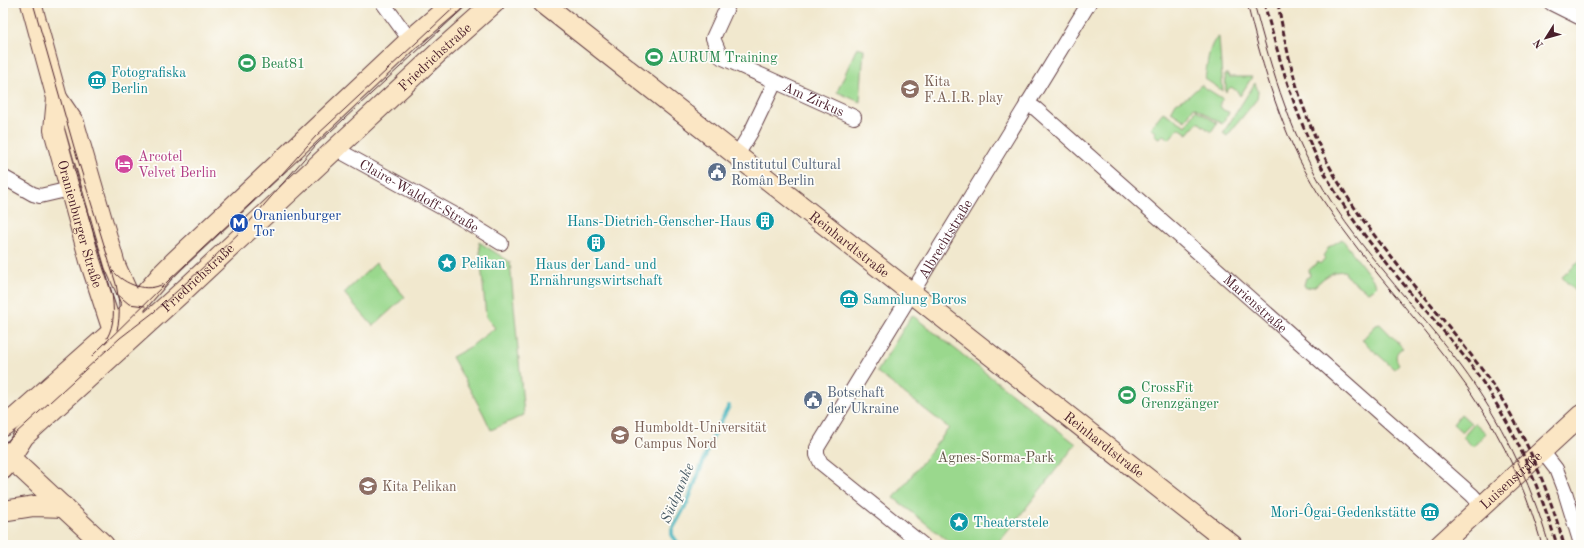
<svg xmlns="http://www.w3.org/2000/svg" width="1584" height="548" font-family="'Old Standard TT',serif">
	<rect width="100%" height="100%" fill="#fdfcf7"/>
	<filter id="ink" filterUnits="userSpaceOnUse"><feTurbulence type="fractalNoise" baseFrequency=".025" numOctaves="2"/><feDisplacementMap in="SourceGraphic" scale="8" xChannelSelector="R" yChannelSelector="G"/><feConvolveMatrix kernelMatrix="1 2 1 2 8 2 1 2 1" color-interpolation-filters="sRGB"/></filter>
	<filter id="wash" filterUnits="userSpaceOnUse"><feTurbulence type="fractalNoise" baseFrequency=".012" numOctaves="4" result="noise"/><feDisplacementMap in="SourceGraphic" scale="16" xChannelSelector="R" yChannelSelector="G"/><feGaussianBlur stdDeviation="0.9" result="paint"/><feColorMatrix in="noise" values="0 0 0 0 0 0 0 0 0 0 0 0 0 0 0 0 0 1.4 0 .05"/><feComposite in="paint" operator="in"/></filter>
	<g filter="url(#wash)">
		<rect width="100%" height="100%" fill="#f1e8ce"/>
		<g fill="#9ad88d" stroke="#727c5c">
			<path d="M1219,37V38L1223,91L1205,79C1207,68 1208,42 1219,37Z"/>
			<path d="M857,47L864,49L860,102L837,92Z"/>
			<path d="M1225,74H1228L1229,77H1252L1240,96L1237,91L1231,87L1226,92Z"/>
			<path d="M1255,83L1258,91L1257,99L1227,136L1223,133Z"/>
			<path d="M1201,85L1223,99L1220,102V106L1223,110L1229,112L1222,124L1194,107L1185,121L1171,112L1176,103L1189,96Z"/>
			<path d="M1196,110L1217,123L1211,132L1198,122L1188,134L1179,128L1169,139L1163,135L1160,138L1157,137L1154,134L1155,132L1150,128L1163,112L1186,126Z"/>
			<path d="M1342,239L1377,285L1372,290L1368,292L1346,276L1345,271L1334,272L1324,278L1315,286L1306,288L1304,285L1306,278L1310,276L1309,270L1318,262L1320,264L1325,258L1323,256L1329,247Z"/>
			<path d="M479,242L510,262L524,415L491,430L483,413L452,357L470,347L495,328L486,317Z"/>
			<path d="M1581,260V298L1562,277Z"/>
			<path d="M376,263L405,297L373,326L344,293Z"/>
			<path d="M912,315L1076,444L997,545H953L894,498L949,428L877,372Z"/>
			<path d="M1380,324L1403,348C1396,351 1394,357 1399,364L1394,369L1362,340L1376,325Z"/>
			<path d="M1461,414L1471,423L1462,432L1453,424Z"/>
			<path d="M1475,423L1486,433L1473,447L1463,437Z"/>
		</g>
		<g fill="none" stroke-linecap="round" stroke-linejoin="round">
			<path stroke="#44b4bd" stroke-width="4" d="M679,545L672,535V530L688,501L713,436L729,406"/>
		</g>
	</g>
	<g filter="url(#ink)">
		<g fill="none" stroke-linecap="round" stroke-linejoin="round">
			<defs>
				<g id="street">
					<path d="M383,3L410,40"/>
					<path id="s1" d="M729,3L713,38L721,57L854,117"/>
					<path d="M1551,3L1581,18"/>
					<path id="s2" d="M1027,103L1036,109L1472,495L1482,506"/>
					<path id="s3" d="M338,147L345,154L459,217L501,243"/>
					<path d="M737,155L751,132L775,82"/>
					<path d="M3,177L33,194L40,196L70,189"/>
					<path d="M1542,451L1556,469L1565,492L1581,544"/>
					<path id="s4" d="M923,545L821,463L817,455V448L1089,3"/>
				</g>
				<g id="secondary">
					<path id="s5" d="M31,3L57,98L54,130L90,261L113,331L120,338"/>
					<path id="s6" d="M543,3L1232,545"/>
					<path d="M57,98L74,123L115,265L133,305L136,319"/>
					<path d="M3,426L16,417L113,331L163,273L175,261L410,40L453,3"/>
					<path d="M3,451L104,545"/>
					<path id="s7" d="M3,469L24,436L181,293L439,52L494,3"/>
					<path d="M3,511L34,506L64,507"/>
					<path id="s8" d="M1440,545L1581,415"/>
				</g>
			</defs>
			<use href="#street" stroke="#633d43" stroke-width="16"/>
			<use href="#secondary" stroke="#633d43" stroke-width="22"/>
			<use href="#street" stroke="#fff" stroke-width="14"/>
			<use href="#secondary" stroke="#fbe6c4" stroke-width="20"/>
			<g stroke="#4a1f2b" stroke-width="1">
				<path d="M33,3L74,147L116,284C119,300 121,314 117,330"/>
				<path d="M1247,3C1263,68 1282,136 1318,193C1369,273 1439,338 1488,419C1512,458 1529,501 1542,545"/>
				<path d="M1254,3C1272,72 1292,140 1331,201C1369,260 1419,310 1461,366C1501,420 1530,480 1549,545"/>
				<path d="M73,165L112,293C114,309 115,324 107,338"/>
				<path d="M113,271C125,285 147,293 163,284"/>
				<path d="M117,294L129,304L145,306"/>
				<path d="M92,356L169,280L282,174L316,136L459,3"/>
				<path d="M3,445L120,338L154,312L210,261L245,227L316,145L469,3"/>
			</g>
			<g stroke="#4a1f2b" stroke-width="3" stroke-dasharray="6 3" stroke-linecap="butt">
				<path d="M1264,3C1283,72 1302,140 1341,201C1377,258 1425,307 1467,360C1509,416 1537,479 1557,545"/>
				<path d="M1278,3C1288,62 1302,116 1331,169C1370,241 1429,298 1477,363C1518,417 1546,480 1564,545"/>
			</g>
		</g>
	</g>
	<defs>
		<symbol id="stadium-disc" viewBox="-11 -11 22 22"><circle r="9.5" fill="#2e9e5b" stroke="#fdfcf7"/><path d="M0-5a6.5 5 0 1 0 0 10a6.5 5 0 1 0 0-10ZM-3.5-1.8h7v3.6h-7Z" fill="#fff"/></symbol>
		<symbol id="museum-disc" viewBox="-11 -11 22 22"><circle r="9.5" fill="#0f9aa8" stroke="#fdfcf7"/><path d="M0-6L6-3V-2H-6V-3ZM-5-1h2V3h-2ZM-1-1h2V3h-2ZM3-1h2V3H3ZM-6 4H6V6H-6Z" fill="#fff"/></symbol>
		<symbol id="school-disc" viewBox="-11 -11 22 22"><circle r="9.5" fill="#8d6e63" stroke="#fdfcf7"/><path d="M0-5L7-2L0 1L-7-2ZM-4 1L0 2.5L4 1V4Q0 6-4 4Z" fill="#fff"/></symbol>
		<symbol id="hotel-disc" viewBox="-11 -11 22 22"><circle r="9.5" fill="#d1479c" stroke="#fdfcf7"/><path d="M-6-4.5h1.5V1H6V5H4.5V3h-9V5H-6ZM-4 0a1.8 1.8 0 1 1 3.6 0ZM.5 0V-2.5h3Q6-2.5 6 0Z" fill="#fff"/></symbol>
		<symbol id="civic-disc" viewBox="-11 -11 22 22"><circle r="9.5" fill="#5c6f8a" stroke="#fdfcf7"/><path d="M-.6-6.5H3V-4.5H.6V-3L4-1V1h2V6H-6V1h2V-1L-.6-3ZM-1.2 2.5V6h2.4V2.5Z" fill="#fff"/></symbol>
		<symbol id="building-disc" viewBox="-11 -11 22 22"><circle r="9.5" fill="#0f9aa8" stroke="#fdfcf7"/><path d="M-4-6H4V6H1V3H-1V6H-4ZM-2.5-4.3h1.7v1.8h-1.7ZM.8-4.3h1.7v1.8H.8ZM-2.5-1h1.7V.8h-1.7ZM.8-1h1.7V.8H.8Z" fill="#fff"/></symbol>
		<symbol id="metro-disc" viewBox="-11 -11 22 22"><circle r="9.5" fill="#1a4fb4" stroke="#fdfcf7"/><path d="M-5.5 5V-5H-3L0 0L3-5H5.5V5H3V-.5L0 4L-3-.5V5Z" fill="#fff"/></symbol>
		<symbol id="sight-disc" viewBox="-11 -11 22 22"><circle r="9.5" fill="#0f9aa8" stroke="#fdfcf7"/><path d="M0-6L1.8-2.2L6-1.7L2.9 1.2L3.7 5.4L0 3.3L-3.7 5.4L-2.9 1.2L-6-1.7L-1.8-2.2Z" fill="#fff"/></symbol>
		<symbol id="university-disc" viewBox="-11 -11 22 22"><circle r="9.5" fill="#8d6e63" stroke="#fdfcf7"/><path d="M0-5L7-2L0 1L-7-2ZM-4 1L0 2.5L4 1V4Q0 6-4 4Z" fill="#fff"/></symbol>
	</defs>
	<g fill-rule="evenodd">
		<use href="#stadium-disc" x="643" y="46" width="22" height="22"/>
		<use href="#stadium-disc" x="236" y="52" width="22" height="22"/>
		<use href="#museum-disc" x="86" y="69" width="22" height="22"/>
		<use href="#school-disc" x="899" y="78" width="22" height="22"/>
		<use href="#hotel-disc" x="113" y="153" width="22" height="22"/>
		<use href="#civic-disc" x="706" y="161" width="22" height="22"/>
		<use href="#building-disc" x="754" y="210" width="22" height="22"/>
		<use href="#metro-disc" x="228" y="212" width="22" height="22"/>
		<use href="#building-disc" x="585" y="232" width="22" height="22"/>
		<use href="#sight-disc" x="436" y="252" width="22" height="22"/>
		<use href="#museum-disc" x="838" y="288" width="22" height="22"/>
		<use href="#stadium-disc" x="1116" y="384" width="22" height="22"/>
		<use href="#civic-disc" x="802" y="389" width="22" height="22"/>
		<use href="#university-disc" x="609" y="424" width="22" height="22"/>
		<use href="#school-disc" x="357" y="475" width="22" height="22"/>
		<use href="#museum-disc" x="1419" y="501" width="22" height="22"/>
		<use href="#sight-disc" x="948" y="511" width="22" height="22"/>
	</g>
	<g text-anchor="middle" stroke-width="3.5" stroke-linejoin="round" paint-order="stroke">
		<g font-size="14" fill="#4a1f2b" stroke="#fdfcf7">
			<text dy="5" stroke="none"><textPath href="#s7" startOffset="598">Friedrichstraße</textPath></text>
			<text dy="5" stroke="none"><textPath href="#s1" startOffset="161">Am Zirkus</textPath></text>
			<text dy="5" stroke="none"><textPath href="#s3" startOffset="95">Claire-Waldoff-Straße</textPath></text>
			<text dy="5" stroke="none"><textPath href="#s5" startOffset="228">Oranienburger Straße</textPath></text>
			<text dy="5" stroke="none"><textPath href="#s4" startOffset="392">Albrechtstraße</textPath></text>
			<text dy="5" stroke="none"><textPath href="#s6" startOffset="390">Reinhardtstraße</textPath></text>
			<text dy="5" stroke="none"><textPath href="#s7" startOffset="274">Friedrichstraße</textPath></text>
			<text dy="5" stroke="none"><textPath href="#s2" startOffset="304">Marienstraße</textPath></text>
			<text dy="5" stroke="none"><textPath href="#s6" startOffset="714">Reinhardtstraße</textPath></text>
			<text dy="5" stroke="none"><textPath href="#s8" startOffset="96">Luisenstraße</textPath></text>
		</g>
		<g font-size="14" fill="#27864d" stroke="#fdfcf7" text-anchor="start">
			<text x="668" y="62">AURUM Training</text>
			<text x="261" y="68">Beat81</text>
			<text x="1141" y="392">CrossFit<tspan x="1141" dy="16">Grenzgänger</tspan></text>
		</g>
		<g font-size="14" fill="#0d838f" stroke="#fdfcf7" text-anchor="start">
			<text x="111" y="77">Fotografiska<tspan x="111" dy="16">Berlin</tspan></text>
			<text x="751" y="226" text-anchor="end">Hans-Dietrich-Genscher-Haus</text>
			<text x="461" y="268">Pelikan</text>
			<text x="596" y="269" text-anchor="middle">Haus der Land- und<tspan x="596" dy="16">Ernährungswirtschaft</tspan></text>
			<text x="863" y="304">Sammlung Boros</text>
			<text x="1416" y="517" text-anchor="end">Mori-Ôgai-Gedenkstätte</text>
			<text x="973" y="527">Theaterstele</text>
		</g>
		<g font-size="14" fill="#785e54" stroke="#fdfcf7" text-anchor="start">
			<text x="924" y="86">Kita<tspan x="924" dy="16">F.A.I.R. play</tspan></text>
			<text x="634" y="432">Humboldt-Universität<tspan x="634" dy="16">Campus Nord</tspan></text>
			<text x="382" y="491">Kita Pelikan</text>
		</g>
		<g font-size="14" fill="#b23c85" stroke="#fdfcf7" text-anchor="start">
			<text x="138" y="161">Arcotel<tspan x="138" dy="16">Velvet Berlin</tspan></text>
		</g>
		<g font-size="14" fill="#4e5e75" stroke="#fdfcf7" text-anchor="start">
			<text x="731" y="169">Institutul Cultural<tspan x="731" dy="16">Român Berlin</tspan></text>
			<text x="827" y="397">Botschaft<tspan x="827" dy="16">der Ukraine</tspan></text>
		</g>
		<g font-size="14" fill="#164399" stroke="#fdfcf7" text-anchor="start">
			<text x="253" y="220">Oranienburger<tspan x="253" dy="16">Tor</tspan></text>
		</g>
		<g font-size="14" fill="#625648" stroke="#fdfcf7">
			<text x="996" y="462">Agnes-Sorma-Park</text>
		</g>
		<g font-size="15" font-style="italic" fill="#485b65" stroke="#fdfcf7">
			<text transform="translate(677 493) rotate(-67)" y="5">Südpanke</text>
		</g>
	</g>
	<rect width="1584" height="548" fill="none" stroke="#fdfcf7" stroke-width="16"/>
	<g transform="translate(1546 38) rotate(233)" stroke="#fdfcf7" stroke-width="3" paint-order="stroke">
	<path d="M0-3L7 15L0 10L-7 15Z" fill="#4a1f2b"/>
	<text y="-6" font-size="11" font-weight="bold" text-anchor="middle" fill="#4a1f2b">N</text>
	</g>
</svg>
